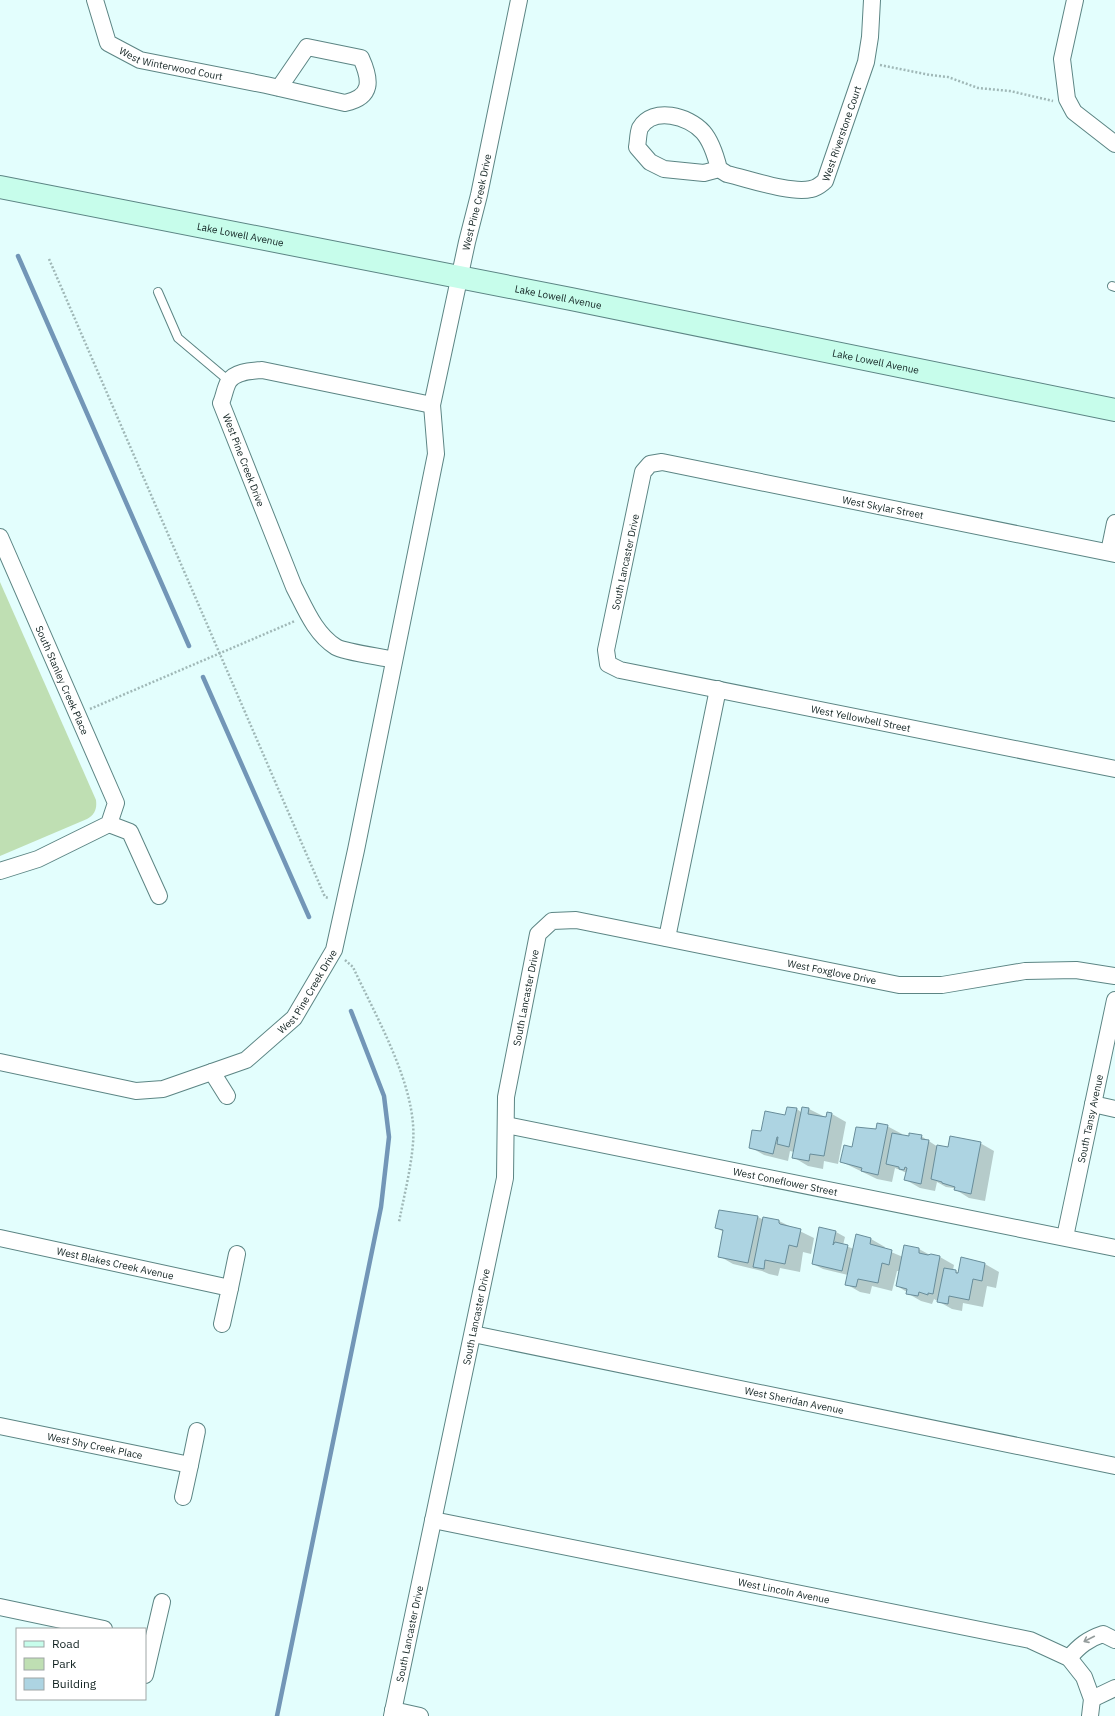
<svg xmlns="http://www.w3.org/2000/svg" width="1115" height="1716" font-family="'IBM Plex Sans',sans-serif">
	<rect width="100%" height="100%" fill="#e3fefd"/>
	<path fill="#bfdfb3" d="M0,582L96,800C97,809 95,814 87,819L0,856Z"/>
	<g fill="#0003">
		<path d="M797,1109L802,1113L809,1109L827,1118L828,1113L832,1114L846,1122L838,1164L824,1161L823,1169L808,1166L793,1157L794,1152L790,1151L788,1161L764,1155L750,1147L762,1133Z"/>
		<path d="M887,1126L902,1134L901,1136L909,1137L921,1136L938,1147L948,1149L980,1143L994,1151L985,1201L969,1198L953,1188L946,1187L937,1182L935,1191L920,1188L906,1180L907,1173L895,1168L892,1182L877,1179L842,1162L853,1148L877,1130Z"/>
		<path d="M758,1217L764,1220V1218L779,1221L814,1238L811,1254L803,1252L800,1272L780,1268L778,1276L769,1274L762,1271L733,1264L719,1256L724,1232L716,1228Z"/>
		<path d="M836,1232L845,1237L843,1245L854,1249L871,1239L885,1247L884,1249L903,1257L905,1246L919,1249L930,1255L940,1257L954,1265L953,1270L959,1273L962,1258L985,1264L999,1272L996,1288L987,1286L983,1307L963,1303L962,1311L952,1309L934,1299L932,1304L921,1301L907,1293V1292L897,1286L900,1271H897L892,1291L872,1286L870,1294L860,1292L846,1284L848,1275L823,1269L813,1264Z"/>
	</g>
	<g fill="none" stroke-linecap="round" stroke-linejoin="round">
		<g stroke="#7296b7" stroke-width="4.5">
			<path d="M18,256L189,646"/>
			<path d="M203,677L309,917"/>
			<path d="M277,1716L381,1207L389,1137L384,1096L351,1011"/>
		</g>
	</g>
	<g fill="#add4e2" stroke="#688d9a">
		<path d="M787,1107L797,1108L789,1147L777,1144L778,1137H777L773,1154L749,1148L752,1130L761,1131L765,1111L785,1115Z"/>
		<path d="M802,1107L809,1108L808,1114L826,1117L827,1112L832,1113L824,1156L810,1154L809,1161L792,1158Z"/>
		<path d="M877,1123L888,1125L878,1175L861,1171L862,1168L840,1162L844,1145L852,1147L856,1127L876,1129Z"/>
		<path d="M892,1133L909,1136V1133L922,1135L921,1139L929,1140L921,1184L904,1180L907,1168L905,1167L904,1170L899,1169V1167L886,1164Z"/>
		<path d="M950,1136L981,1142L971,1194L954,1190L955,1187L942,1183V1182L931,1179L937,1145L948,1147Z"/>
		<path d="M719,1210L758,1216L748,1263L718,1257L723,1230L715,1228Z"/>
		<path d="M763,1217L779,1220V1223L780,1224L801,1229L797,1247L789,1245L785,1264L765,1260L764,1269L753,1267Z"/>
		<path d="M819,1227L836,1231L833,1245L835,1242L848,1245L842,1271L812,1264Z"/>
		<path d="M856,1234L871,1238L870,1244L892,1250L889,1265L882,1263L878,1283L858,1279L856,1287L845,1285Z"/>
		<path d="M904,1245L919,1248V1253L928,1255L931,1254L940,1256L933,1294L928,1293V1295L919,1292L918,1296L906,1294L907,1289L896,1286Z"/>
		<path d="M961,1257L985,1263L982,1281L973,1279L969,1300L949,1296L948,1304L937,1302L944,1268L956,1270V1273H958Z"/>
	</g>
	<g fill="none" stroke-linecap="round" stroke-linejoin="round">
		<defs>
			<g id="service">
				<path d="M1112,286L1115,287"/>
				<path d="M158,292L178,338L229,381"/>
			</g>
			<g id="minor">
				<path id="s1" d="M95,0L108,43L140,60L266,85L345,103C373,97 371,80 361,58L307,47L279,88"/>
				<path d="M1075,0L1062,59L1067,99L1074,112L1115,144"/>
				<path id="s2" d="M719,169L704,173L664,169L650,162L637,147C638,142 638,133 640,128C653,106 689,116 703,132C711,141 716,157 719,169L727,174C749,179 791,194 811,189C817,188 820,185 825,181L866,62L870,37L872,0"/>
				<path id="s3" d="M0,537L116,803L109,824L38,859L0,871"/>
				<path d="M1109,552L1115,523"/>
				<path id="s4" d="M1115,554L662,462L650,464L643,472L606,650L608,664L620,670L1115,769"/>
				<path d="M394,660C382,657 344,652 336,647C315,634 305,608 294,587L221,403C224,397 225,387 229,381C236,371 252,371 262,370L432,405"/>
				<path d="M109,824L130,832L159,896"/>
				<path d="M667,938L718,689"/>
				<path id="s5" d="M0,1062L136,1091L163,1089L246,1060L294,1018L334,950L356,850L436,454L432,405L467,242L479,195L519,0"/>
				<path d="M212,1072L227,1096"/>
				<path d="M1093,1104L1115,1109"/>
				<path id="s6" d="M506,1125L1115,1248"/>
				<path id="s7" d="M1065,1237L1115,1000"/>
				<path id="s8" d="M0,1238L230,1288L222,1324"/>
				<path d="M230,1288L237,1254"/>
				<path id="s9" d="M473,1334L1115,1466"/>
				<path id="s10" d="M0,1426L190,1465L183,1497"/>
				<path d="M190,1465L197,1431"/>
				<path id="s11" d="M433,1520L1030,1640L1069,1658L1084,1677L1092,1699L1090,1716"/>
				<path d="M0,1607L104,1629"/>
				<path d="M1069,1658C1079,1646 1088,1639 1103,1634L1115,1640"/>
				<path d="M145,1675L162,1602"/>
				<path d="M1092,1699L1115,1688"/>
				<path d="M393,1710L420,1716"/>
				<path id="s12" d="M392,1716L505,1178L506,1097L538,934L552,921L576,920L899,985H942L1025,971L1076,970L1115,976"/>
			</g>
			<g id="secondary">
				<path id="s13" d="M0,187L571,299L1115,410"/>
			</g>
		</defs>
		<use href="#service" stroke="#5c8584" stroke-width="10"/>
		<use href="#minor" stroke="#5c8584" stroke-width="18"/>
		<use href="#secondary" stroke="#5c8584" stroke-width="24"/>
		<g stroke="#a0b8b7" stroke-width="2.5" stroke-dasharray="2 2" stroke-linecap="butt">
			<path d="M880,65L930,75L948,77L978,88L1010,91L1053,101"/>
			<path d="M49,259L325,897L329,898"/>
			<path d="M90,709L295,621"/>
			<path d="M345,960L353,967C376,1017 418,1088 413,1143C411,1169 404,1196 399,1222"/>
		</g>
		<use href="#service" stroke="#fff" stroke-width="8"/>
		<use href="#minor" stroke="#fff" stroke-width="16"/>
		<use href="#secondary" stroke="#c7fdeb" stroke-width="22"/>
	</g>
	<defs><path id="oneway-shaft" d="M-6 0H5M1.5-3L5.5 0L1.5 3" fill="none" stroke-width="1.6" stroke-linecap="round" stroke-linejoin="round"/></defs>
	<use stroke="#939b9b" href="#oneway-shaft" transform="translate(1089 1639) rotate(153)"/>
	<g text-anchor="middle" stroke-width="3.5" stroke-linejoin="round" paint-order="stroke">
		<g font-size="10" fill="#102120" stroke="#fff">
			<text dy="4" stroke="none"><textPath href="#s1" startOffset="112">West Winterwood Court</textPath></text>
			<text dy="4" stroke="none"><textPath href="#s2" startOffset="385">West Riverstone Court</textPath></text>
			<text dy="4" stroke="none"><textPath href="#s5" startOffset="1160">West Pine Creek Drive</textPath></text>
			<text dy="4" stroke="none"><textPath href="#s13" startOffset="245">Lake Lowell Avenue</textPath></text>
			<text dy="4" stroke="none"><textPath href="#s13" startOffset="569">Lake Lowell Avenue</textPath></text>
			<text dy="4" stroke="none"><textPath href="#s13" startOffset="893">Lake Lowell Avenue</textPath></text>
			<text transform="translate(244 460) rotate(69)" y="4">West Pine Creek Drive</text>
			<text transform="translate(883 507) rotate(11)" y="4">West Skylar Street</text>
			<text transform="translate(625 562) rotate(-78)" y="4">South Lancaster Drive</text>
			<text dy="4" stroke="none"><textPath href="#s3" startOffset="156">South Stanley Creek Place</textPath></text>
			<text dy="4" stroke="none"><textPath href="#s4" startOffset="940">West Yellowbell Street</textPath></text>
			<text dy="4" stroke="none"><textPath href="#s12" startOffset="1101">West Foxglove Drive</textPath></text>
			<text dy="4" stroke="none"><textPath href="#s5" startOffset="347">West Pine Creek Drive</textPath></text>
			<text dy="4" stroke="none"><textPath href="#s12" startOffset="732">South Lancaster Drive</textPath></text>
			<text dy="4" stroke="none"><textPath href="#s7" startOffset="121">South Tansy Avenue</textPath></text>
			<text dy="4" stroke="none"><textPath href="#s6" startOffset="285">West Coneflower Street</textPath></text>
			<text dy="4" stroke="none"><textPath href="#s8" startOffset="118">West Blakes Creek Avenue</textPath></text>
			<text dy="4" stroke="none"><textPath href="#s12" startOffset="408">South Lancaster Drive</textPath></text>
			<text dy="4" stroke="none"><textPath href="#s9" startOffset="328">West Sheridan Avenue</textPath></text>
			<text dy="4" stroke="none"><textPath href="#s10" startOffset="97">West Shy Creek Place</textPath></text>
			<text dy="4" stroke="none"><textPath href="#s11" startOffset="358">West Lincoln Avenue</textPath></text>
			<text dy="4" stroke="none"><textPath href="#s12" startOffset="84">South Lancaster Drive</textPath></text>
		</g>
	</g>
	<rect x="16" y="1628" width="130" height="72" fill="#ffffff" stroke="#9fa6a6"/>
	<rect x="24" y="1641" width="20" height="6" fill="#c7fdeb" stroke="#9fa6a6"/>
	<text x="52" y="1648" font-size="12" fill="#102120">Road</text>
	<rect x="24" y="1658" width="20" height="12" fill="#bfdfb3" stroke="#9fa6a6"/>
	<text x="52" y="1668" font-size="12" fill="#102120">Park</text>
	<rect x="24" y="1678" width="20" height="12" fill="#add4e2" stroke="#9fa6a6"/>
	<text x="52" y="1688" font-size="12" fill="#102120">Building</text>
</svg>
